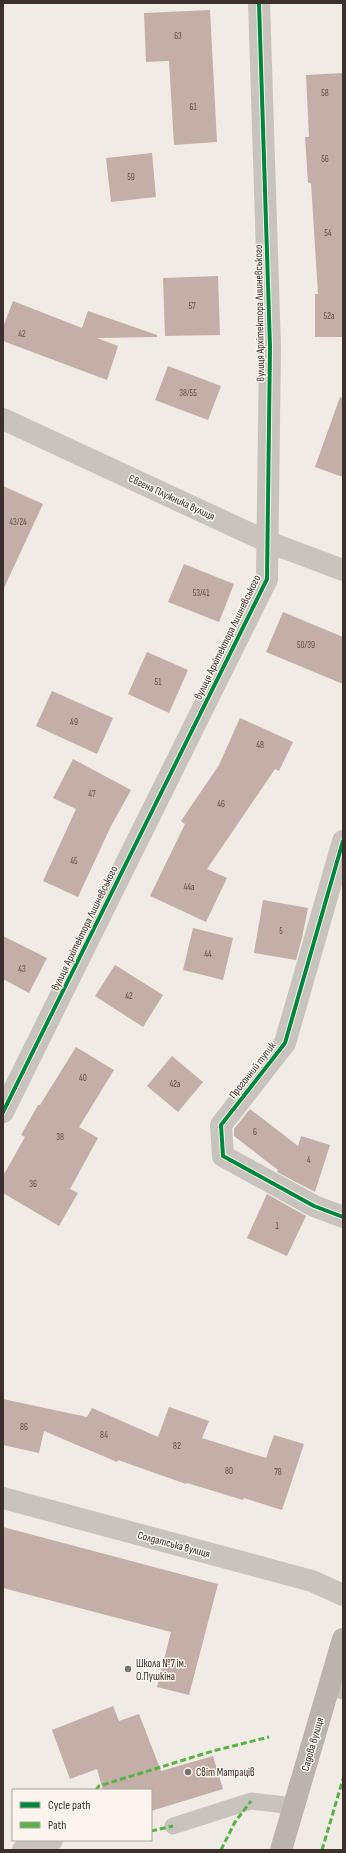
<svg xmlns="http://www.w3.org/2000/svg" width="346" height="1853" font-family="'Sofia Sans Condensed',sans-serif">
	<rect width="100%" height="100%" fill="#f0ebe5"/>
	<g fill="#c3afa7">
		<path d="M210,10L217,142L174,145L169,61L146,62L144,13Z"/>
		<path d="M343,73V337H315V294H318L311,183H308L305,137H309L306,75Z"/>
		<path d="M152,153L156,197L111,202L106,158Z"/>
		<path d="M218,276L220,335L165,336L163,278Z"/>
		<path d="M13,301L82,328L88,311L157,335V337L97,338L118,346L107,380L3,341V327Z"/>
		<path d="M168,366L221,386L208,420L155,400Z"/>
		<path d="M340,397L343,398V477L315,467Z"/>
		<path d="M3,486L43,504L3,590Z"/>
		<path d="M184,564L234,584L219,622L168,602Z"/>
		<path d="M283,612L343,637V684L266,652Z"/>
		<path d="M147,652L188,670L169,713L128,694Z"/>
		<path d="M52,691L113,718L97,754L36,726Z"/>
		<path d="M240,718L293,742L279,771L275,769L207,869L227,878L206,922L150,896L185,824L181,821L219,765Z"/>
		<path d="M73,759L131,790L111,826L78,897L43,881L76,809L53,798Z"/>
		<path d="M263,900L308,908L302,938L296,960L254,953Z"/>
		<path d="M193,928L233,938L223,980L183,970Z"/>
		<path d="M3,936L47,958L29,993L3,979Z"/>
		<path d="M115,965L163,995L143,1027L95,996Z"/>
		<path d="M76,1047L114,1070L79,1127L98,1138L70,1189L78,1193L59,1226L3,1193V1176L25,1137L21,1135L38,1105H40Z"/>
		<path d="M172,1056L203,1082L178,1112L147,1086Z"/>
		<path d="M250,1109L298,1146L301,1136L330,1145L315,1192L277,1172L278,1170L234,1136V1129Z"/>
		<path d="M267,1194L306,1216L287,1256L247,1238Z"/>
		<path d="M3,1399L87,1417L92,1408L158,1437L169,1407L209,1421L202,1438L266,1458L274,1435L304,1444L282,1510L244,1498L243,1500L187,1483L186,1484L118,1460L117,1462L44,1431L39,1453L3,1445Z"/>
		<path d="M3,1527L218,1584L189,1695L157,1687L171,1632L3,1588Z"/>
		<path d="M113,1706L119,1721L139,1714L161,1771L213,1756L223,1789L151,1811V1790H103L97,1769L70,1779L52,1730Z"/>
	</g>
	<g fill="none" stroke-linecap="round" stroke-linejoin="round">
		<g stroke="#c9c3be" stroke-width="17">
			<path d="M329,1688L343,1691"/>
			<path d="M173,1826L251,1801L294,1806"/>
		</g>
		<g stroke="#c9c3be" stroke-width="22">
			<path d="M3,419L268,542L343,570"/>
			<path d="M343,841L285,1043L221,1125L223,1156L314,1206L343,1217"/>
			<path d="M3,1112L267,579L270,347L259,3"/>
			<path d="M3,1498L312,1581L343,1595"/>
			<path d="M23,1850L52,1840"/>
		</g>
		<path stroke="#bab3ae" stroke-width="22" d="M281,1850L343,1639"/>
		<g stroke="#57b246" stroke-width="3" stroke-dasharray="6 3" stroke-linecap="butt">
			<path d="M96,1790L99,1786L213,1751L269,1737"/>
			<path d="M151,1831L173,1826"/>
			<path d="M221,1850L235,1822L251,1801"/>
			<path d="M322,1850L343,1779"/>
		</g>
		<defs>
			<g id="cycleway">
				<path d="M343,841L285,1043L221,1125L223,1156L314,1206L343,1217"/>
				<path d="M3,1112L267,579L270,347L259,3"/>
			</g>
		</defs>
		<use href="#cycleway" stroke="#fbf5ee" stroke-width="6"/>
		<use href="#cycleway" stroke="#00873e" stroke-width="4"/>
	</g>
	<g fill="#7a716c" stroke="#fbf5ee" stroke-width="1.5">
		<circle cx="128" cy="1669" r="4"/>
		<circle cx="188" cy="1772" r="4"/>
	</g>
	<g text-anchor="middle" stroke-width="3" stroke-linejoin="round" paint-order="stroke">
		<g font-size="9" fill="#5d504a">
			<text x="178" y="39">63</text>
			<text x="325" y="96">58</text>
			<text x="193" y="110">61</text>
			<text x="325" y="162">56</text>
			<text x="131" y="180">59</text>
			<text x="328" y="236">54</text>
			<text x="192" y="309">57</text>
			<text x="329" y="319">52а</text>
			<text x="22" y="337">42</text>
			<text x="188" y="396">38/55</text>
			<text x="18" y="525">43/24</text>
			<text x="201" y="596">53/41</text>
			<text x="306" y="648">50/39</text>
			<text x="158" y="685">51</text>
			<text x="74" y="725">49</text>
			<text x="260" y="748">48</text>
			<text x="92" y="797">47</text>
			<text x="221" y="807">46</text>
			<text x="74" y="864">45</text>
			<text x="189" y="890">44а</text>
			<text x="281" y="934">5</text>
			<text x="208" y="957">44</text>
			<text x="22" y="972">43</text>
			<text x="129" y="999">42</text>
			<text x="83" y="1081">40</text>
			<text x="175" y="1087">42а</text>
			<text x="255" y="1135">6</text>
			<text x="60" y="1140">38</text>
			<text x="309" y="1163">4</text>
			<text x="33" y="1187">36</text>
			<text x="277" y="1229">1</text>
			<text x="24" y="1430">86</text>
			<text x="104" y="1438">84</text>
			<text x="177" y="1449">82</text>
			<text x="229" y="1474">80</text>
			<text x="278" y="1475">78</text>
		</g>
		<g font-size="11" fill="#3b302b" stroke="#fbf5ee">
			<text transform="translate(259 313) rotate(-91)" y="4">вулиця Архітектора Лишневського</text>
			<text transform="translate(172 497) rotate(25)" y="4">Євгена Плужника вулиця</text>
			<text transform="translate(227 637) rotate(-64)" y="4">вулиця Архітектора Лишневського</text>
			<text transform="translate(84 928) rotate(-64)" y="4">вулиця Архітектора Лишневського</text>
			<text transform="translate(252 1070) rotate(-52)" y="4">Прогонний тупик</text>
			<text transform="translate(174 1544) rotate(15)" y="4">Солдатська вулиця</text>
			<text transform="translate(312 1744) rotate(-74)" y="4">Садова вулиця</text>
		</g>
		<g font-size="11" fill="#3b302b" stroke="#fbf5ee" text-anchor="start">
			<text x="136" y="1667">Школа №7 ім.<tspan x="136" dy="13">О.Пушкіна</tspan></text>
			<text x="196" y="1776">Світ Матраців</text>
		</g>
	</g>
	<rect width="346" height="1853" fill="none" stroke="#3b302b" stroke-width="8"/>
	<rect x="12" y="1789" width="140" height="52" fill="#fbf5ee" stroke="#aea6a0"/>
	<rect x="20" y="1802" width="20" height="6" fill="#00873e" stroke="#aea6a0"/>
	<text x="48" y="1809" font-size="12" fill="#3b302b">Cycle path</text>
	<rect x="20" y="1822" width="20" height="6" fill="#57b246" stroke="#aea6a0"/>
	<text x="48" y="1829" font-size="12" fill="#3b302b">Path</text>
</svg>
